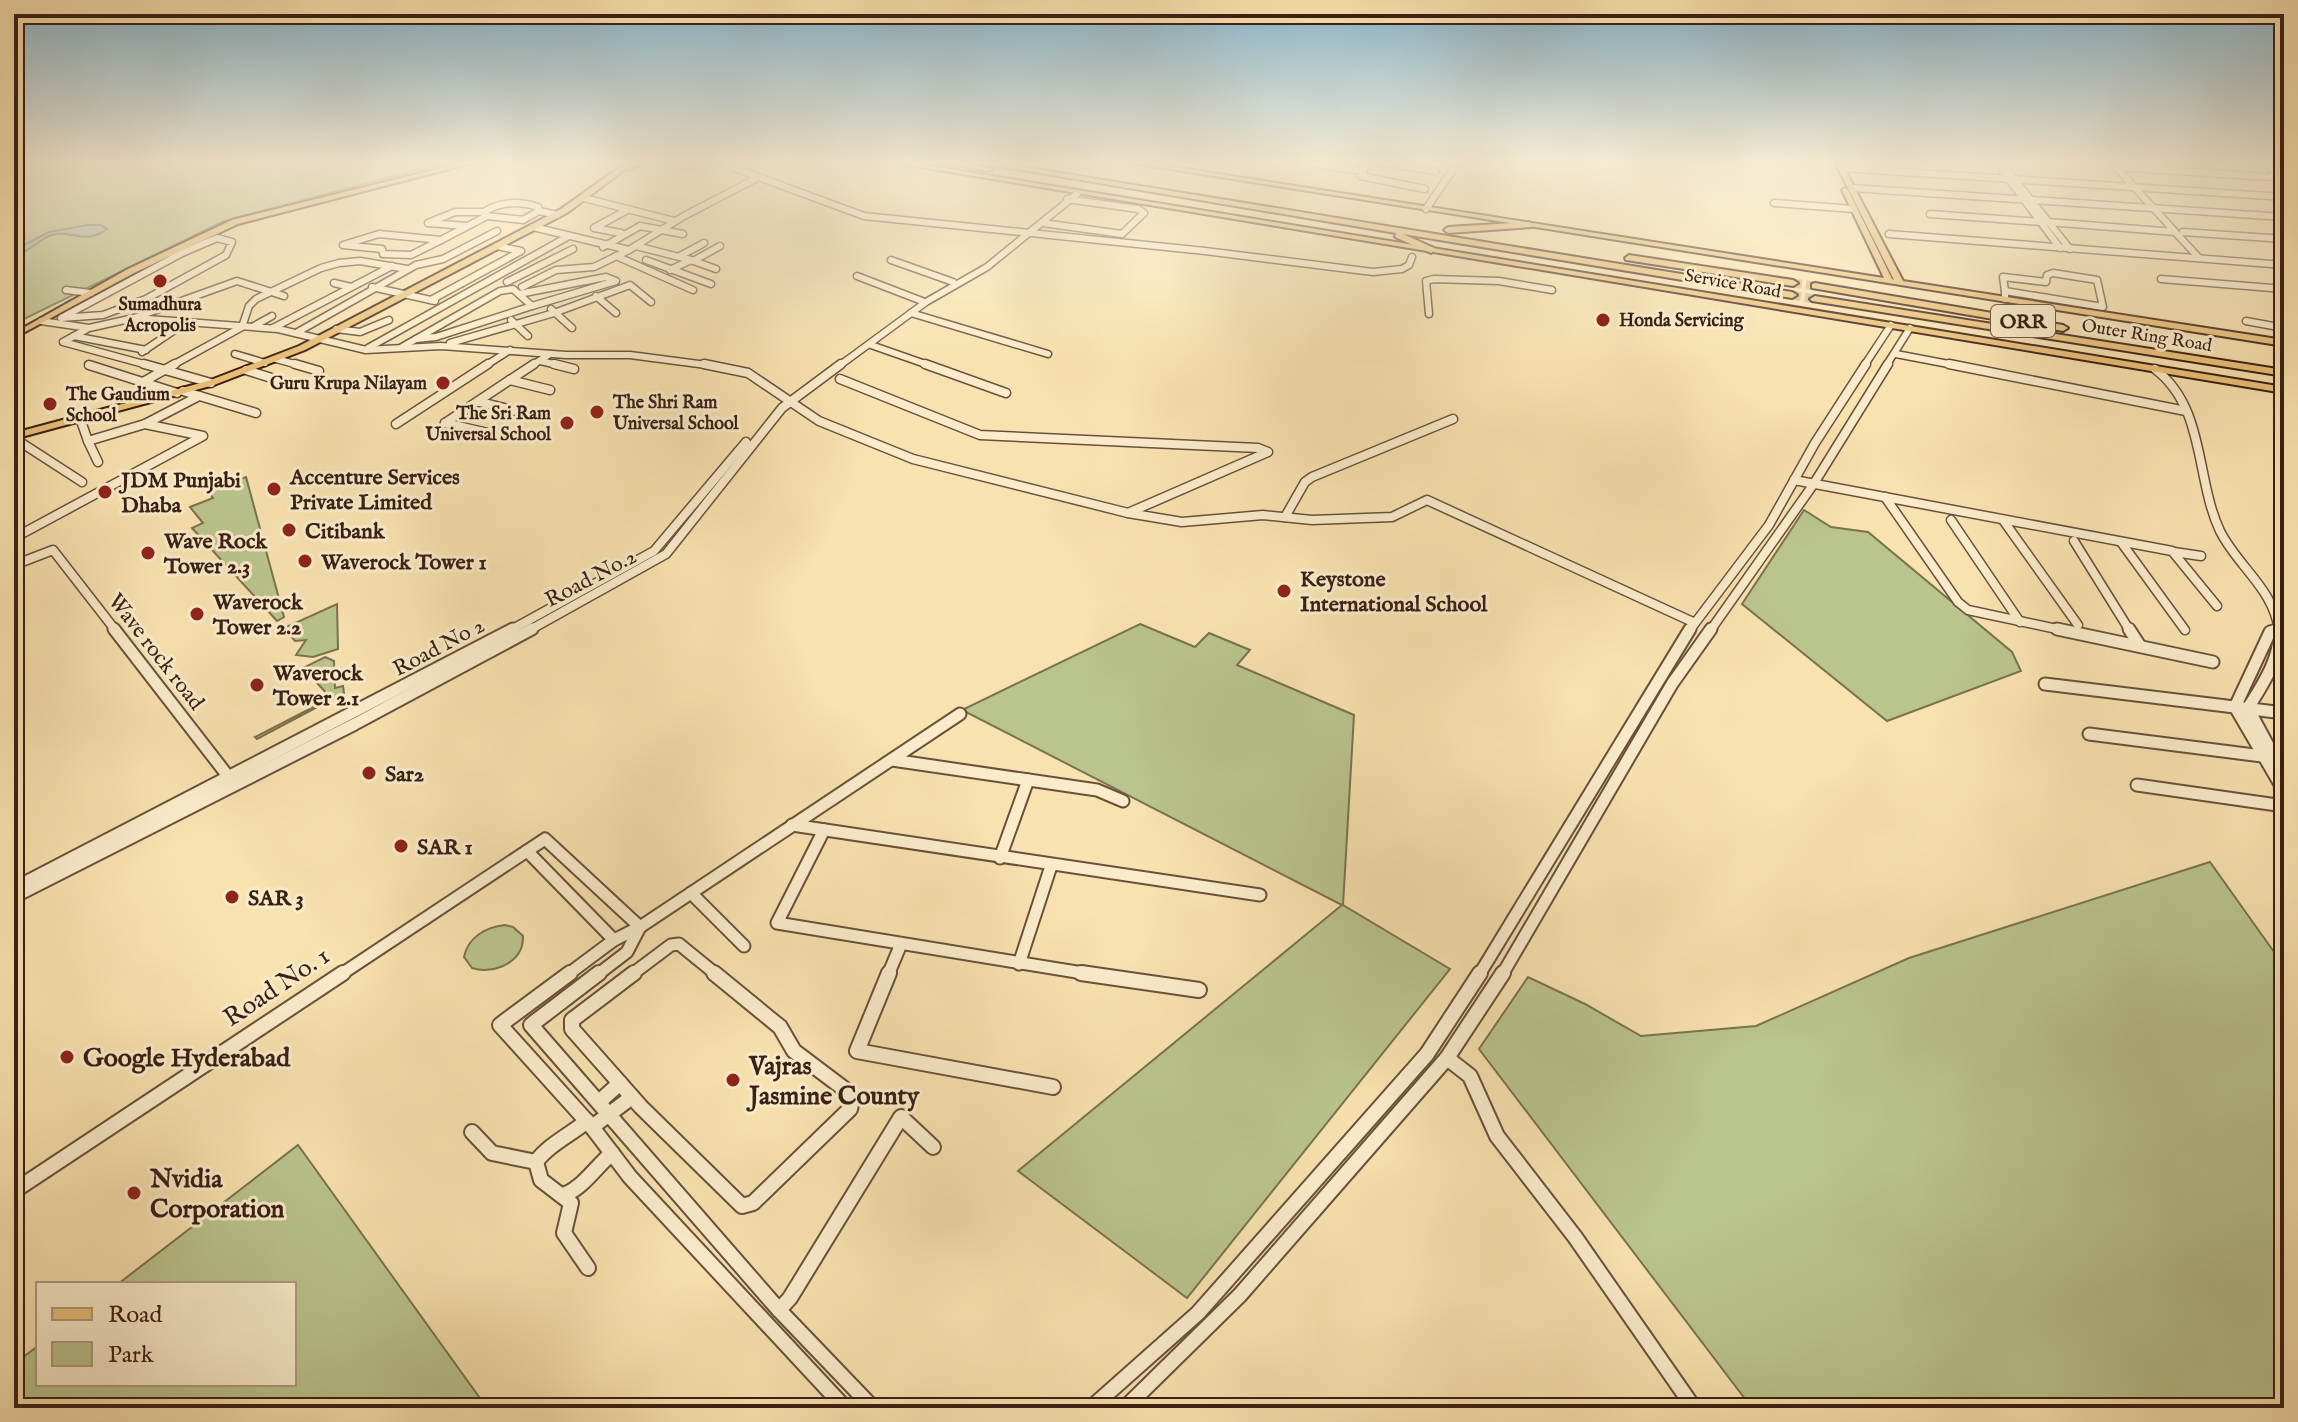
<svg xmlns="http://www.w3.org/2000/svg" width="2298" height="1422" font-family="'IM FELL English',serif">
	<rect width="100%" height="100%" fill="#f8e2af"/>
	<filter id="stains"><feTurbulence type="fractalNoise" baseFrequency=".0025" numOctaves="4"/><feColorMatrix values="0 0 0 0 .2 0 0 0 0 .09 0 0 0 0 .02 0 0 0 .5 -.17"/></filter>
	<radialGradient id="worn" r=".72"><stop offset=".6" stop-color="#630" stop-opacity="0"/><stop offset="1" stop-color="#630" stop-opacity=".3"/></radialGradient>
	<g fill="#bac48d" stroke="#7a7251" stroke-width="2">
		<path d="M14,162H447L224,221L14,324Z"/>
		<path d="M246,477L284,617L277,621L192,528L203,523L190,507L213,498L208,491Z"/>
		<path d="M1804,510L1831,527L1868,532L2012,652L2021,671L1887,721L1742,604Z"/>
		<path d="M337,604L338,649L313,657L296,655L306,640L295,641L284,628Z"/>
		<path d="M1140,624L1195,647L1209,633L1250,650L1237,665L1354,715L1343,905L1450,969L1187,1298L1018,1171L1342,905L962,710Z"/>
		<path d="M325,657L334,661L335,688L343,686L344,693L257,739L255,737L331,698L303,668Z"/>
		<path d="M2210,862L2284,966V1408H1752L1479,1049L1528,977L1585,1004L1641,1036L1756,1026L1909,958Z"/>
		<path d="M505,925L513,927L523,936C524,962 494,975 472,968L464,957C468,937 486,927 505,925Z"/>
		<path d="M298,1145L487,1408H14V1364L38,1346V1384H294V1284H118Z"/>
	</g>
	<path fill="#9dbeab" stroke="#757e6f" stroke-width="2" d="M87,225H101L107,229C85,246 71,229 52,235C38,239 32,251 14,256V250L49,232Z"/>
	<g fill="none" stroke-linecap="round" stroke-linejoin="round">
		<g stroke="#d2bb90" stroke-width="9" stroke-dasharray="9 4" stroke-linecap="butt">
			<path d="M1793,283L1815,286"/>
			<path d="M1792,295L1815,299"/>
		</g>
		<defs>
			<g id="minor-far3">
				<path d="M662,162L687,166L714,162"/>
				<path d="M718,162L864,216L1205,251L1373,272L1402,269L1409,265L1412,257"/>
				<path d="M1368,162L1361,176L1425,189"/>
				<path d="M1378,162L1436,171"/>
				<path d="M2264,162L2284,179"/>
				<path d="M1316,164L1361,171"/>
				<path d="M2115,166L2199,258"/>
				<path d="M2116,167L2284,178"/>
				<path d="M1842,168L2284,197"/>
				<path d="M1853,188L2284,217"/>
				<path d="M584,198L674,221"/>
				<path d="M1774,203L1854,209"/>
				<path d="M1426,209L1458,162"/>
				<path d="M484,212C501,201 519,201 538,207L539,211"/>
				<path d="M1930,214L2041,222"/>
				<path d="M2048,222L2175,232"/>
				<path d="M1043,223L1122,234L1144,213L1138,209L1067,199"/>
				<path d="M466,226L428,223L455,212H484L487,216"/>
				<path d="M533,227L629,250L684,216L755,179"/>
				<path d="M2183,232L2284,239"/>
				<path d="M621,233L594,228L629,209"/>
				<path d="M379,234L441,240L411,255L383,254L382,249L343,245Z"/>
				<path d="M1889,234L2284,265"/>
				<path d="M217,238L232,242L226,255L146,299L103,315L61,318L182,253Z"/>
				<path d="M441,240L487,216L523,220L539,211L557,215"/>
				<path d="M636,246L691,260"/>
				<path d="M603,247L640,226L683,234"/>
				<path d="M2060,248L2002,170L2008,171L2070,249"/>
				<path d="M616,256L693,290"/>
				<path d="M680,256L704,243"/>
				<path d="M646,260L711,284"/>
				<path d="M891,260L953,282"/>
				<path d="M693,261L720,246"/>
				<path d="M670,270L691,260L716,269"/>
				<path d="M2053,273L2097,280L2103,307L2005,291L2003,277L2046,282L2047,275Z"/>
				<path d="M857,276L922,301"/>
				<path d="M2161,279L2284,289"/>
				<path d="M507,282L573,249"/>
				<path d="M334,283L351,287"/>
				<path d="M372,287L435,301"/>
				<path d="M522,287L556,270L594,267L629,250"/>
				<path d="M513,289L532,306L436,337L416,339L500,291Z"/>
				<path d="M66,290L91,293"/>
				<path d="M2005,291V299"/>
				<path d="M519,294L606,277L616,281L532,306"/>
				<path d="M596,296L616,313"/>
				<path d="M431,300L521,251L497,246"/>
				<path d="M551,309L572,328"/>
				<path d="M911,313L1048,354"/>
				<path d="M1429,314L1426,281L1434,279L1499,281L1552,290"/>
				<path d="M134,318L278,329L366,350L441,346L566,355H630L714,366"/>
				<path d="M511,320L528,336"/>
				<path d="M41,321L89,328L134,318L237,281L284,296"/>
				<path d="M2246,321L2284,328"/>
				<path d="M254,326L272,316"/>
				<path d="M273,328L392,266"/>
				<path d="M87,329L63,342L151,366"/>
				<path d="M336,329L360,332L389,320"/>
				<path d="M296,333L416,265L443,259L497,231"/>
				<path d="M74,336L146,350"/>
				<path d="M450,343L554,313L630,285L651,302"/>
				<path d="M871,345L931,366"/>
				<path d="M402,347L416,339"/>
				<path d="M368,348L569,236"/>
				<path d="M142,352L185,323"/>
				<path d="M235,354L265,363"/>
				<path d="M1896,354L1959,366"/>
				<path d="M276,359L302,366"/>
				<path d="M540,361L563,366"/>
				<path d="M89,365L93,366"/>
				<path d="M171,366L242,327L249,306L256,299L321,268L339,263L360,261L407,269"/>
				<path d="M485,366L510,350"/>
				<path d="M531,366L550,354"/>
				<path d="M839,366L926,302L987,267L1078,193"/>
				<path d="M1864,366L1891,325"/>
				<path d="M1886,366L1910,328"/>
			</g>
			<g id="minor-far2">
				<path d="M144,364L211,383"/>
				<path d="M295,364L319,371"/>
				<path d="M554,364L574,369"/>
				<path d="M704,364L748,373L819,421L913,459L1128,513L1182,522L1263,515L1312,520L1392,517L1427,500L1695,623"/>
				<path d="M925,364L1006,393"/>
				<path d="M1949,364L2186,411"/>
				<path d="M89,365L177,393"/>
				<path d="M2155,369C2206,408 2195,478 2220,531C2238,567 2274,589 2279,631"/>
				<path d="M246,370L297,386"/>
				<path d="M840,379L980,435L1258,448L1268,452L1128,513"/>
				<path d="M510,380L550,390"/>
				<path d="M143,382L175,364"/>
				<path d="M183,391L256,413"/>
				<path d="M480,402L516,411"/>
				<path d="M80,418L88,441L145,424L199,396"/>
				<path d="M445,423L534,364"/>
				<path d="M445,423L492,434"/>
				<path d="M396,424L488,364"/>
				<path d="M14,438L82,482"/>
				<path d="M88,441L98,462"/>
				<path d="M1794,480L2172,551L2217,606"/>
				<path d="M1885,497L1958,602L1968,610L2066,631"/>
				<path d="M1285,517L1305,482L1312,477L1453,419"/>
				<path d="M1951,520L2020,622"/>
				<path d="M2003,520L2078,625"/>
				<path d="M14,538L203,436L145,424"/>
				<path d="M2074,541L2130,631"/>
				<path d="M2121,542L2185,630"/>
				<path d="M2174,552L2201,556"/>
				<path d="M14,565L53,550L116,631"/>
				<path d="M509,631L654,551L746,442"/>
				<path d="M528,631L666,554L782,408L841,364"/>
				<path d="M1689,631L1769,525L1815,443L1866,364"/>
				<path d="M1710,631L1813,485L1888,364"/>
				<path d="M2274,631L2279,629"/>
			</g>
			<g id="minor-far1">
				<path d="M114,629L231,780"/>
				<path d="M2057,629L2213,662"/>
				<path d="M2129,629L2140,646"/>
				<path d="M2279,629C2282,656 2262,686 2248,708L2284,775"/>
				<path d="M2279,629L2270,632L2235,707L2284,791"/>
				<path d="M2045,684L2284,713"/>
				<path d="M2089,734L2262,756"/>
				<path d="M892,760L1097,790L1123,801"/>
				<path d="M2137,785L2284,806"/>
				<path d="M792,825L1260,895"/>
				<path d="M824,830L777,923L1095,975"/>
				<path d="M527,851L614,940"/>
				<path d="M1000,858L1028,780"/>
				<path d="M14,888L513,629"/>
				<path d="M691,893L744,946"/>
				<path d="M14,897L355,724L532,629"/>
				<path d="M1019,964L1051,866"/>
				<path d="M340,975L545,839L640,927"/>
				<path d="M567,975L614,940L640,927L960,714"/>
				<path d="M597,975L627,952L640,927"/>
				<path d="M631,975L671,945L679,944L717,975"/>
				<path d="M888,975L901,944"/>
				<path d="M1479,975L1690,629"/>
				<path d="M1502,975L1672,684L1711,629"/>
			</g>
			<g id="minor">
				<path d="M570,973L500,1025L592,1127L630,1177L845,1408"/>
				<path d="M599,973L531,1025L779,1310L873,1408"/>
				<path d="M634,973L572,1020V1029L641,1107L742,1206L753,1203L850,1109L852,1100L847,1091L794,1051L780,1027L714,973"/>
				<path d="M889,973L857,1051L1053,1087"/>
				<path d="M1081,973L1199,990"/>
				<path d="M1447,1058L1470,1076L1497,1136L1575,1237L1694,1408"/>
				<path d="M599,1102L620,1083"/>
				<path d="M592,1127L632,1097"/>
				<path d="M472,1132L492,1153L536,1162L541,1180L571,1203L564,1233L588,1268"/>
				<path d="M536,1162C548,1145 570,1135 587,1121"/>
				<path d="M14,1191L343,973"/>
				<path d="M566,1194C584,1186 596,1167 612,1153"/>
				<path d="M779,1310L790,1298L901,1117L933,1147"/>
				<path d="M1091,1408L1198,1313L1427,1054L1480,973"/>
				<path d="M1125,1408L1240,1295L1447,1058L1503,973"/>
			</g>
			<g id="major">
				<path d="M465,162H476L238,224L134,273L14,338V333L128,269L232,220Z"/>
				<path d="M627,162H634L633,164L648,162L623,171L567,213L305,350L214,385L14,439V433L208,381L299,346L561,209Z"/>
				<path d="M890,162H906L2284,387V393Z"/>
				<path d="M1126,162H1142L1884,278L1842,190L1845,188L1848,190L1892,279L1894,280L1835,162H1841L1903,281L2284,340V346Z"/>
			</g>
			<g id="highway">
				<path d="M938,162H958L993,169L989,171Z"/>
				<path d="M974,162H993L1792,292L1797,295L1792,298L1403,234L1434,248L1435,250L1431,253L1395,237L1396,233Z"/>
				<path d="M1529,222L1533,225L1532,227L1448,233L1444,230L1448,227Z"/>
				<path d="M1629,255L1793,280L1798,283L1793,286L1626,260L1625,258Z"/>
				<path d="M1815,283L2063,325L2068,328L2063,331L1812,288V284Z"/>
				<path d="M1815,296L2284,370V376L1812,301L1810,299Z"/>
			</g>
		</defs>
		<use href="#minor-far3" stroke="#6a503c" stroke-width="9"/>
		<use href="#minor-far2" stroke="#6a503c" stroke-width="11"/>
		<use href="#minor-far1" stroke="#6a503c" stroke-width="15"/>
		<use href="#minor" stroke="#6a503c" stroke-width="18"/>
		<use href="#major" stroke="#3a1f15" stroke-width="4"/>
		<use href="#highway" stroke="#3a1f15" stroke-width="4"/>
		<use href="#minor-far3" stroke="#faeccb" stroke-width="6"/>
		<use href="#minor-far2" stroke="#faeccb" stroke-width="8"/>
		<use href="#minor-far1" stroke="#faeccb" stroke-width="11"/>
		<use href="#minor" stroke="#faeccb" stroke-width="14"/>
		<use href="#major" fill="#ecc178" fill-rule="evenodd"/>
		<use href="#highway" fill="#ecc178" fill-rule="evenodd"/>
	</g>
	<linearGradient id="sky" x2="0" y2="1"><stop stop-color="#8ab8d0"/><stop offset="0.45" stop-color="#fcf2db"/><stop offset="1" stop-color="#fcf2db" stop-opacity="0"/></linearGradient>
	<rect width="2298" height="361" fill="url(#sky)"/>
	<g fill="#8f2418" stroke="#faeccb" stroke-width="3">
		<circle cx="160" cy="281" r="8"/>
		<circle cx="1603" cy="320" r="8"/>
		<circle cx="443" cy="383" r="8"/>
		<circle cx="50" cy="404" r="8"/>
		<circle cx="597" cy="412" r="8"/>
		<circle cx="567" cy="423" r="8"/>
		<circle cx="274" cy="489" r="8"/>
		<circle cx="105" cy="492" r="8"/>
		<circle cx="289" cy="530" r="8"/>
		<circle cx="148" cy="553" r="8"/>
		<circle cx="305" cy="561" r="8"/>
		<circle cx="1284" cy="591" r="8"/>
		<circle cx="197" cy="614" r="8"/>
		<circle cx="257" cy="685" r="8"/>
		<circle cx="369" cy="773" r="8"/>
		<circle cx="401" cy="846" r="8"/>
		<circle cx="232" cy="897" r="8"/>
		<circle cx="67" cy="1057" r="8"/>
		<circle cx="733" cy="1080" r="8"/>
		<circle cx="134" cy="1193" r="8"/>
	</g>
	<g text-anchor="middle" stroke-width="6" stroke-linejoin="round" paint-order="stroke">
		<g font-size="18" fill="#3a1f15" stroke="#faeccb">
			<text transform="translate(1733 283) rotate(10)" y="6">Service Road</text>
			<text transform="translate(2147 335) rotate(9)" y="6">Outer Ring Road</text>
		</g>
		<g font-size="18" font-weight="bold" fill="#3a1f15" stroke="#faeccb" text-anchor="start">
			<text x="160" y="310" text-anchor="middle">Sumadhura<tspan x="160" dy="21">Acropolis</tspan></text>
			<text x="1619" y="326">Honda Servicing</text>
			<text x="427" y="389" text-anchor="end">Guru Krupa Nilayam</text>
			<text x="66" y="400">The Gaudium<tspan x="66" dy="21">School</tspan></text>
			<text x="613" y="408">The Shri Ram<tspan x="613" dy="21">Universal School</tspan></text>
			<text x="551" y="419" text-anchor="end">The Sri Ram<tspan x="551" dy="21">Universal School</tspan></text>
		</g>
		<rect fill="#faeccb" stroke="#745c4c" stroke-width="2" x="1991" y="305" width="64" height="32" rx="6"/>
		<g font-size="20" font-weight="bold" fill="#3a1f15">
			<text x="2023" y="328">ORR</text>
		</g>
		<g font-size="22" font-weight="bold" fill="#3a1f15" stroke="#faeccb" text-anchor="start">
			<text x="290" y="484">Accenture Services<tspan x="290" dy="25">Private Limited</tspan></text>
			<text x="121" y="487">JDM Punjabi<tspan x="121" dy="25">Dhaba</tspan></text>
			<text x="305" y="538">Citibank</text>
			<text x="164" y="548">Wave Rock<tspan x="164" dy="25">Tower 2.3</tspan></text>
			<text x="321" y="569">Waverock Tower 1</text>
			<text x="1300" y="586">Keystone<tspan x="1300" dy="25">International School</tspan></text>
			<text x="213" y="609">Waverock<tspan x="213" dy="25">Tower 2.2</tspan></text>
			<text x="273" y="680">Waverock<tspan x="273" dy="25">Tower 2.1</tspan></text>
			<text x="385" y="781">Sar2</text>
			<text x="417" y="854">SAR 1</text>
			<text x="248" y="905">SAR 3</text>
		</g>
		<g font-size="22" fill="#3a1f15" stroke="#faeccb">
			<text transform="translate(590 577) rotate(-28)" y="8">Road No.2</text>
			<text transform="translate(438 646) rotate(-28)" y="8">Road No 2</text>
			<text transform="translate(157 651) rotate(52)" y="8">Wave rock road</text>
		</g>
		<g font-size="26" fill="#3a1f15" stroke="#faeccb">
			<text transform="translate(276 986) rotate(-34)" y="9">Road No. 1</text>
		</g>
		<g font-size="26" font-weight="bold" fill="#3a1f15" stroke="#faeccb" text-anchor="start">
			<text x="83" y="1066">Google Hyderabad</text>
			<text x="749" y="1074">Vajras<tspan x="749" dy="30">Jasmine County</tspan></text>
			<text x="150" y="1187">Nvidia<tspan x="150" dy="30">Corporation</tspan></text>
		</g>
	</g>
	<rect width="2298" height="1422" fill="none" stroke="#f8e2af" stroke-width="48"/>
	<rect x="16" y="16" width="2266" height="1390" fill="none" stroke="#3a1f15" stroke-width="4"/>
	<rect x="24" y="24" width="2250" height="1374" fill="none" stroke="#3a1f15" stroke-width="2"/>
	<rect x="36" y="1282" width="260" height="104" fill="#faeccb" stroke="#ad9a82" stroke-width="2"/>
	<rect x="52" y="1308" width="40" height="12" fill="#ecc178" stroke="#ad9a82" stroke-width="2"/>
	<text x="108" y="1322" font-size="24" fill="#3a1f15">Road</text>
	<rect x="52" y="1342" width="40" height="24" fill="#bac48d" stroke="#ad9a82" stroke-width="2"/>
	<text x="108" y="1362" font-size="24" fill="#3a1f15">Park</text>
	<rect width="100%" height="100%" filter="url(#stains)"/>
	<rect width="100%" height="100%" fill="url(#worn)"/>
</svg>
